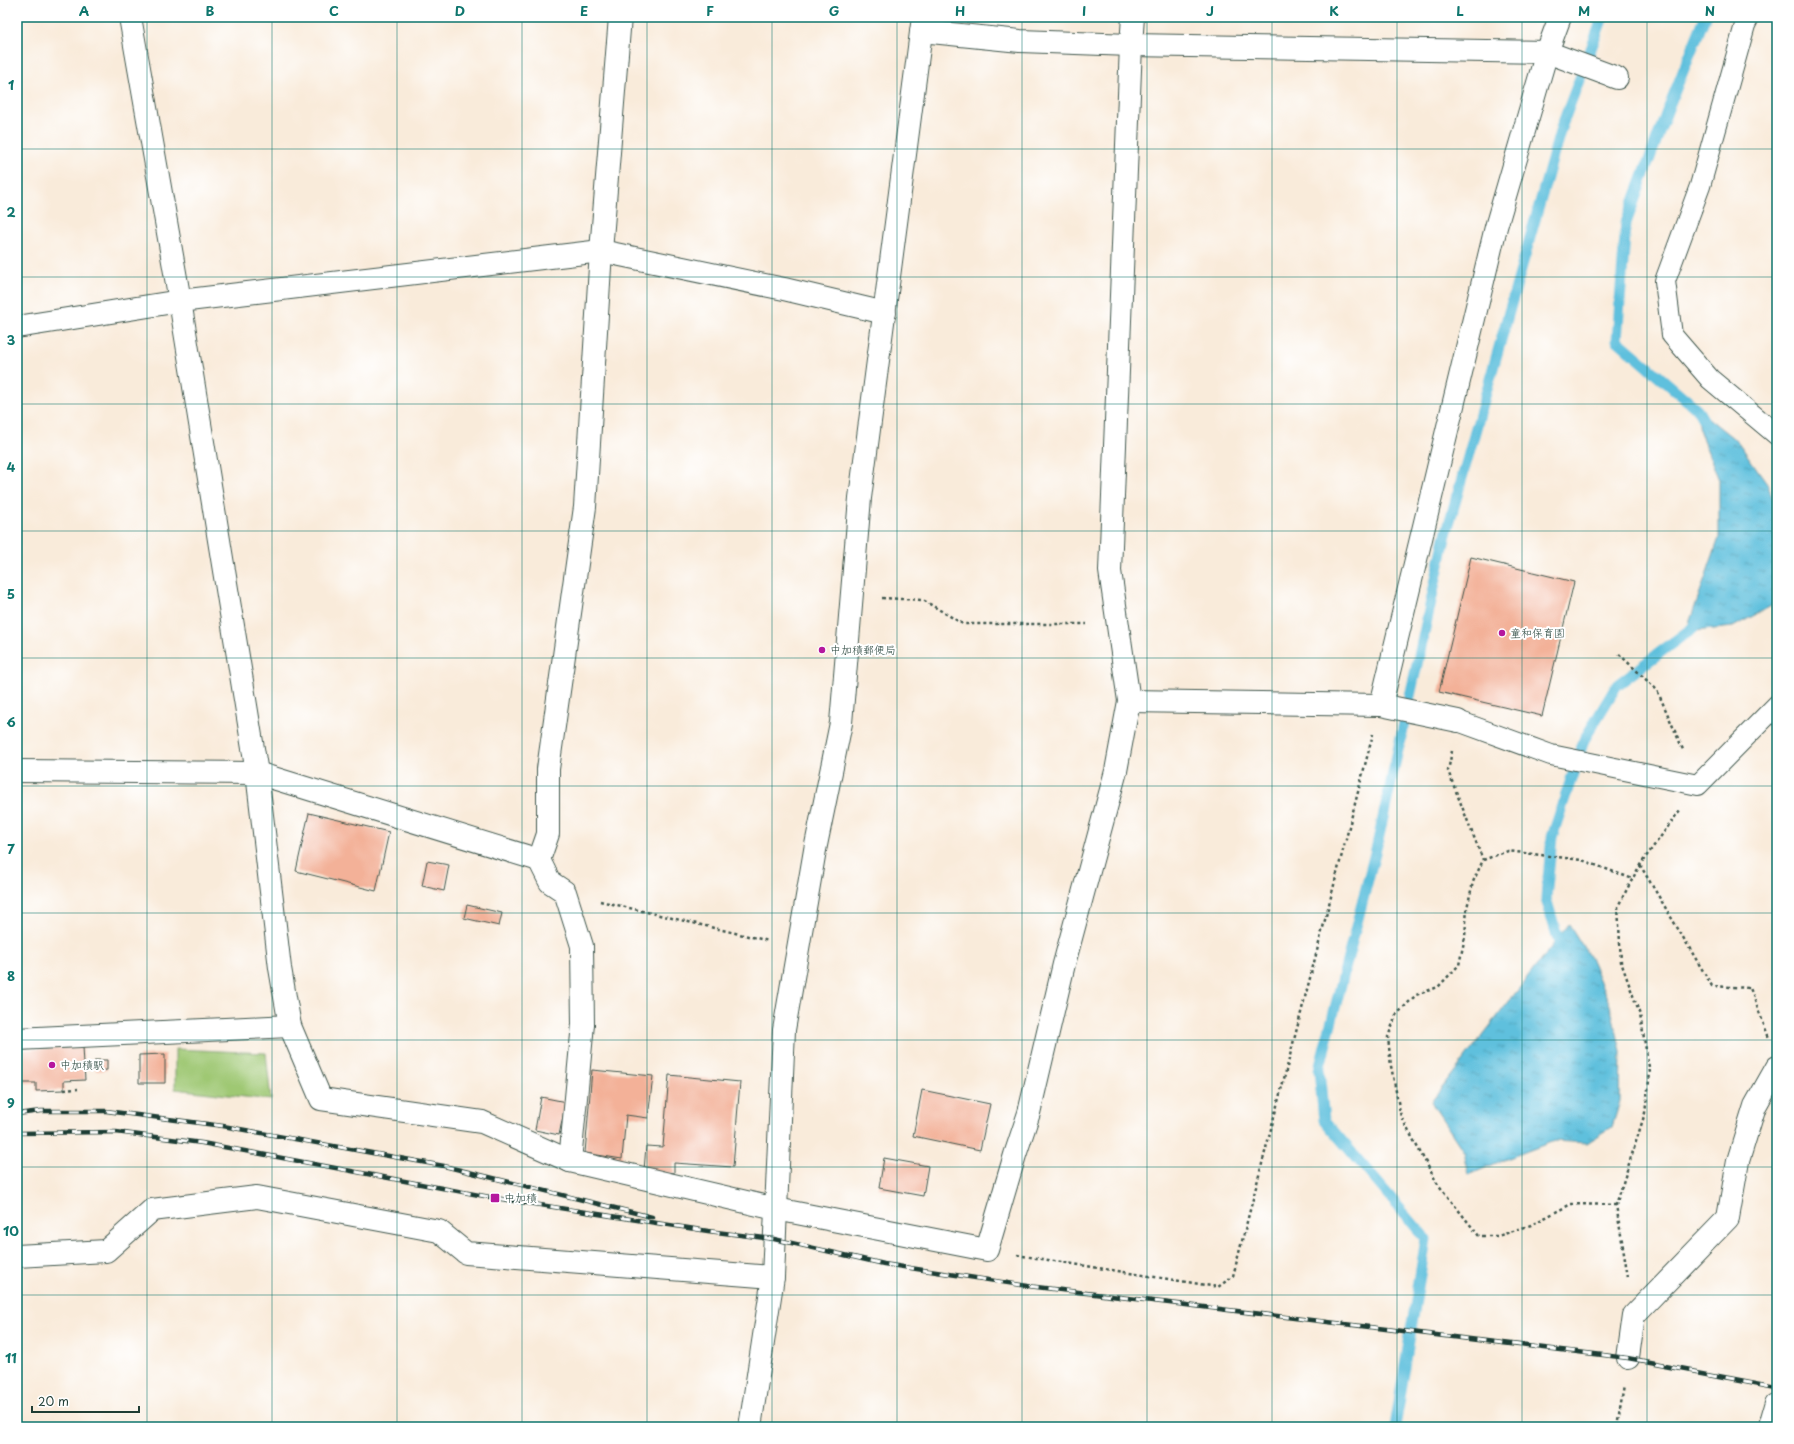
<svg xmlns="http://www.w3.org/2000/svg" width="1794" height="1444" font-family="'Playpen Sans','Klee One',sans-serif">
	<defs>
		<pattern id="water-ripples" width="26" height="14" patternUnits="userSpaceOnUse"><rect width="26" height="14" fill="#5fc0dd"/><path d="M2 4q2-2 4 0t4 0M15 11q2-2 4 0t4 0" fill="none" stroke="#4e9db4"/></pattern>
	</defs>
	<rect width="100%" height="100%" fill="#fff"/>
	<filter id="ink" filterUnits="userSpaceOnUse"><feTurbulence type="fractalNoise" baseFrequency=".025" numOctaves="2"/><feDisplacementMap in="SourceGraphic" scale="8" xChannelSelector="R" yChannelSelector="G"/><feConvolveMatrix kernelMatrix="1 2 1 2 8 2 1 2 1" color-interpolation-filters="sRGB"/></filter>
	<filter id="wash" filterUnits="userSpaceOnUse"><feTurbulence type="fractalNoise" baseFrequency=".012" numOctaves="4" result="noise"/><feDisplacementMap in="SourceGraphic" scale="16" xChannelSelector="R" yChannelSelector="G"/><feGaussianBlur stdDeviation="0.9" result="paint"/><feColorMatrix in="noise" values="0 0 0 0 0 0 0 0 0 0 0 0 0 0 0 0 0 1.4 0 .05"/><feComposite in="paint" operator="in"/></filter>
	<g filter="url(#wash)">
		<rect width="100%" height="100%" fill="#f9ebda"/>
		<path fill="#9fc873" stroke="#5f8254" d="M175,1049L266,1053L271,1100L175,1089Z"/>
		<g fill="url(#water-ripples)" stroke="#3f7e88">
			<path d="M1697,409L1738,442L1767,483L1777,511V595L1773,605L1733,627L1686,632L1719,538V480L1700,432Z"/>
			<path d="M1569,924L1590,958L1610,1005L1621,1050L1620,1102L1612,1127L1587,1143L1554,1141L1501,1161L1469,1175L1464,1152L1431,1102Z"/>
		</g>
		<g fill="none" stroke-linecap="round" stroke-linejoin="round">
			<g stroke="#5fc0dd" stroke-width="11">
				<path d="M1704,421L1697,409L1617,340L1626,223L1669,106L1705,17"/>
				<path d="M1562,953L1546,898L1552,837L1584,740L1617,685L1695,626L1697,622"/>
				<path d="M1395,1427L1426,1239L1324,1120L1319,1070L1377,845L1445,538L1561,128L1603,17"/>
			</g>
		</g>
		<g id="blocks">
			<g fill="#f3b198">
				<path d="M1471,557L1574,582L1542,716L1439,692Z"/>
				<path d="M309,813L389,832L376,891L296,871Z"/>
				<path d="M427,861L449,865L444,891L422,886Z"/>
				<path d="M467,905L502,913L499,926L464,918Z"/>
				<path d="M83,1047L85,1080L64,1081V1090L36,1091V1083H22L20,1050Z"/>
				<path d="M165,1054V1083H139V1055Z"/>
				<path d="M95,1060H107V1070L96,1071Z"/>
				<path d="M592,1070L653,1076L648,1118L626,1115L622,1159L585,1153Z"/>
				<path d="M669,1075L740,1082L733,1167L674,1163V1173L644,1171L646,1146L663,1147Z"/>
				<path d="M922,1090L990,1104L980,1150L913,1136Z"/>
				<path d="M541,1097L566,1102L559,1135L535,1130Z"/>
				<path d="M884,1158L928,1166L923,1196L879,1188Z"/>
			</g>
		</g>
	</g>
	<g filter="url(#ink)">
		<use href="#blocks" fill-opacity="0" stroke="#40574d" stroke-width="1"/>
		<g fill="none" stroke-linecap="round" stroke-linejoin="round">
			<defs>
				<g id="lane">
					<path d="M1749,17L1745,25L1700,186L1665,281L1672,335L1710,379L1777,435"/>
					<path d="M1458,721L1551,755L1698,785L1777,705"/>
				</g>
				<g id="street">
					<path d="M130,17L180,301L257,773L280,968L290,1026L321,1099L482,1122L570,1161L776,1209L987,1250L1015,1155L1029,1113L1064,964L1116,771L1129,701L1110,571L1131,45L1133,17"/>
					<path d="M921,31L1020,41L1131,45L1547,52L1617,78"/>
					<path d="M17,327L180,301L601,251L784,289L885,313"/>
					<path d="M1129,701L1381,705L1458,721"/>
					<path d="M1381,705L1496,227L1547,52L1560,17"/>
					<path d="M17,771L257,773L539,860"/>
					<path d="M17,1039L290,1026"/>
					<path d="M570,1161L583,1024L582,946L565,892L550,882L539,860L548,834V769L585,507L601,251L620,17"/>
					<path d="M17,1256L106,1251L152,1210L257,1197L439,1231L466,1253L773,1277"/>
					<path d="M1628,1358L1634,1315L1728,1218L1738,1161L1755,1106L1777,1067"/>
					<path d="M750,1427L773,1277L784,1030L815,850L841,723L860,498L923,17"/>
					<path d="M1770,1427L1777,1403"/>
				</g>
			</defs>
			<use href="#lane" stroke="#40574d" stroke-width="22"/>
			<use href="#street" stroke="#40574d" stroke-width="24"/>
			<g stroke="#40574d" stroke-width="2.5" stroke-dasharray="3 3" stroke-linecap="butt">
				<path d="M882,598L923,600L963,624H1087"/>
				<path d="M1619,654L1657,690L1684,752"/>
				<path d="M1452,751L1448,771L1483,860"/>
				<path d="M1640,865L1712,986L1750,988L1769,1038"/>
				<path d="M600,901L769,941"/>
				<path d="M64,1090L78,1089"/>
				<path d="M1616,1205L1571,1204L1531,1225L1498,1236H1479L1437,1183L1401,1117L1391,1066L1388,1037L1396,1015L1416,995L1438,987L1459,965L1465,937L1467,908L1473,882L1483,860L1508,851L1582,860L1633,879"/>
				<path d="M1017,1255L1218,1287L1233,1276L1373,734"/>
				<path d="M1628,1277L1616,1205L1645,1113L1650,1073L1640,1015L1621,962L1618,906L1640,865L1680,810"/>
				<path d="M1616,1427L1623,1386"/>
			</g>
			<use href="#lane" stroke="#fff" stroke-width="20"/>
			<use href="#street" stroke="#fff" stroke-width="22"/>
			<defs>
				<g id="rail">
					<path d="M17,1114L41,1111H106L223,1126L444,1166L652,1217"/>
					<path d="M17,1133L116,1132L202,1143L495,1198L708,1231L774,1239L884,1264L1028,1286L1628,1358L1777,1386"/>
				</g>
			</defs>
			<use href="#rail" stroke="#1f3d34" stroke-width="4.5"/>
			<use href="#rail" stroke="#fff" stroke-width="3" stroke-dasharray="9" stroke-linecap="butt"/>
		</g>
	</g>
	<path fill="none" stroke="#0f766e" stroke-width="1" stroke-opacity="0.55" d="M147,17V1427M272,17V1427M397,17V1427M522,17V1427M647,17V1427M772,17V1427M897,17V1427M1022,17V1427M1147,17V1427M1272,17V1427M1397,17V1427M1522,17V1427M1647,17V1427M17,149H1777M17,277H1777M17,404H1777M17,531H1777M17,658H1777M17,786H1777M17,913H1777M17,1040H1777M17,1167H1777M17,1295H1777"/>
	<g fill="#b5179e" stroke="#fff" stroke-width="1.5">
		<circle cx="1502" cy="633" r="4"/>
		<circle cx="822" cy="650" r="4"/>
		<circle cx="52" cy="1065" r="4"/>
		<rect x="490" y="1193" width="10" height="10" rx="2"/>
	</g>
	<g text-anchor="middle" stroke-width="4" stroke-linejoin="round" paint-order="stroke">
		<g font-size="11" fill="#1f3d34" stroke="#fff" text-anchor="start">
			<text x="1510" y="637">童和保育園</text>
			<text x="830" y="654">中加積郵便局</text>
			<text x="60" y="1069">中加積駅</text>
			<text x="504" y="1202">中加積</text>
		</g>
	</g>
	<rect width="1794" height="1444" fill="none" stroke="#fff" stroke-width="44"/>
	<path d="M32 1406v6h107v-6" fill="none" stroke="#1f3d34" stroke-width="2"/>
	<text x="38" y="1406" font-size="12" fill="#1f3d34" stroke="#ffffff" stroke-width="3" paint-order="stroke">20 m</text>
	<rect x="22" y="22" width="1750" height="1400" fill="none" stroke="#0f766e" stroke-width="1.5"/>
	<g font-size="13" text-anchor="middle" font-weight="bold" fill="#0f766e">
		<text x="84" y="16">A</text>
		<text x="210" y="16">B</text>
		<text x="334" y="16">C</text>
		<text x="460" y="16">D</text>
		<text x="584" y="16">E</text>
		<text x="710" y="16">F</text>
		<text x="834" y="16">G</text>
		<text x="960" y="16">H</text>
		<text x="1084" y="16">I</text>
		<text x="1210" y="16">J</text>
		<text x="1334" y="16">K</text>
		<text x="1460" y="16">L</text>
		<text x="1584" y="16">M</text>
		<text x="1710" y="16">N</text>
		<text x="11" y="90">1</text>
		<text x="11" y="217">2</text>
		<text x="11" y="345">3</text>
		<text x="11" y="472">4</text>
		<text x="11" y="599">5</text>
		<text x="11" y="727">6</text>
		<text x="11" y="854">7</text>
		<text x="11" y="981">8</text>
		<text x="11" y="1108">9</text>
		<text x="11" y="1236">10</text>
		<text x="11" y="1363">11</text>
	</g>
</svg>
